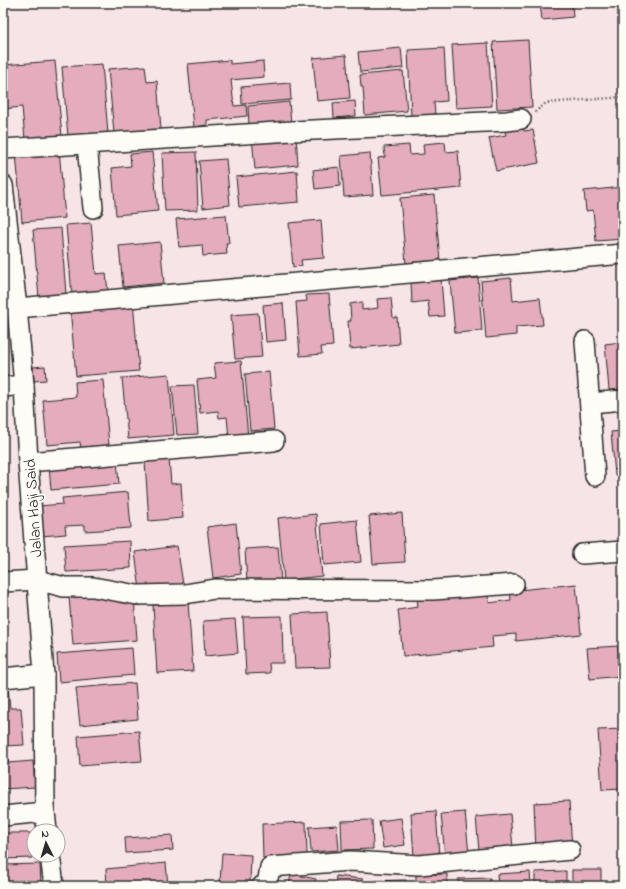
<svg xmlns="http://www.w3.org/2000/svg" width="626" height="889" font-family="'Indie Flower',sans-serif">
	<rect width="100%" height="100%" fill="#f6e4e6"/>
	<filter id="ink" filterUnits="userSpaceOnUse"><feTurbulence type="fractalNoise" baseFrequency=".025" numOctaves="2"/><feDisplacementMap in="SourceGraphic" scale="8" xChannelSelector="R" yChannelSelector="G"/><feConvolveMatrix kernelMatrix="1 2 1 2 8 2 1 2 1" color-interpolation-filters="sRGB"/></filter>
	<g filter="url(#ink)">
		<g fill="#e4acbd" stroke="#2b2b2b">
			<path d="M540,3H572L573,17L542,20Z"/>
			<path d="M528,40L532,107L497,109L493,42Z"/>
			<path d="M488,43L492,106L456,108L452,45Z"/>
			<path d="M401,48L403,68L360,72L358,52Z"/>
			<path d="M444,48L447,101L434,102L435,115L411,116L408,50Z"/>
			<path d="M346,55L350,98L317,101L313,58Z"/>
			<path d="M230,60V64L263,61L264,77L231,80L234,106L246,105L247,116L207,120V125L194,127L188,64Z"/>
			<path d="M55,61L62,136L25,139L22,107L3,109V65Z"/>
			<path d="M102,64L108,133L68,137L62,67Z"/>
			<path d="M145,66L147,82L157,81L161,129L114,133L108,69Z"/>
			<path d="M403,71L407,111L365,115L363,87H361L360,75Z"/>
			<path d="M290,83L291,100L242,104L241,87Z"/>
			<path d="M355,101L356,116L334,118L333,103Z"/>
			<path d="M289,102L291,123L249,127L248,106Z"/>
			<path d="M523,126L524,131L533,130L539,163L496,171L489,138L506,135L505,130Z"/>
			<path d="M296,134L298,165L255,169L252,138Z"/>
			<path d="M445,142L446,152L458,151L461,188L382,195L378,158L385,157L384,147L409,145L410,155L424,154L423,144Z"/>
			<path d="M59,149L65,218L22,222L16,153Z"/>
			<path d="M152,152L158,211L116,215L112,168L131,166L130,154Z"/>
			<path d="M196,152L198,210L165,211L162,153Z"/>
			<path d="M370,153L373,195L344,197L341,156Z"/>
			<path d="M226,159L230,205L203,208L199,161Z"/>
			<path d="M339,167L340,186L315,189L313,170Z"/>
			<path d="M297,171L299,202L239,207L236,177Z"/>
			<path d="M623,187V239L596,241L593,210L586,211L584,191Z"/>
			<path d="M434,195L440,260L406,263L400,198Z"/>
			<path d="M226,215L229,243H226L227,254L203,256L202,245L179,247L176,219Z"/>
			<path d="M321,220L324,258L301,260L302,266L293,267L289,223Z"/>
			<path d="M91,223L96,274L106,273L108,292L72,295L66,225Z"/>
			<path d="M61,228L66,295L39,298L33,230Z"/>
			<path d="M160,242L164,283L123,287L119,246Z"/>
			<path d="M478,278L482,331L455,333L450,281Z"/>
			<path d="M511,278L513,301L540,298L543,325L516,327V335L486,338L481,281Z"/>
			<path d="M441,279L444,316L430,317L428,301L412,303L411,282Z"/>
			<path d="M329,294L333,346L321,347L322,354L300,356L296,302L307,301L306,295Z"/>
			<path d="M391,298L393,318L397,317L399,344L350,349L348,321H351L350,304L362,302V310L378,308L377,299Z"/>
			<path d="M133,301L139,371L76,376L70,307Z"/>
			<path d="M283,303L286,340L266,342L263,305Z"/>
			<path d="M258,313L262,357L235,359L231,315Z"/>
			<path d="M621,342L623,368V389L609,390L605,344Z"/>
			<path d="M621,342H623V368Z"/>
			<path d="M241,361L248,437L229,438L227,417L219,418L218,411L200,413L197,380L216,378L214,363Z"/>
			<path d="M45,366L46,380L34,381L33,367Z"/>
			<path d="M269,372L274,429L250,431L245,374Z"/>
			<path d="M169,374L174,435L128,439L122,378Z"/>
			<path d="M103,380L109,445L81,448L80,442L47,445L43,400L76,397L75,382Z"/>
			<path d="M194,385L198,434L177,435L172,386Z"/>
			<path d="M623,431V475H615L611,432Z"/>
			<path d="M169,459L171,484L181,483L183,518L149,521L145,461Z"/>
			<path d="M117,460L119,484L51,490L49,466Z"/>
			<path d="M128,492L131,528L85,531V525L65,526L66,534L41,536L39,506L63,504L62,498Z"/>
			<path d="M402,513L405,562L373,564L369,516Z"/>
			<path d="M316,514L322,576L284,580L278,518Z"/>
			<path d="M357,520L361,562L324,565L321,524Z"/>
			<path d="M236,523L241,574L213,578L207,527Z"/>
			<path d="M130,541L131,568L66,572L64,545Z"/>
			<path d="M177,546L183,584L140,590L135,552Z"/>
			<path d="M278,547L281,581L247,583L245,549Z"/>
			<path d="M576,584L581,634L516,641V634L492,636L493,647L403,656L398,610L418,607L417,597L487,589L489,603L511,600L510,591Z"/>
			<path d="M122,593L134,597L137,640L73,645L69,597Z"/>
			<path d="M188,602L193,671L157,673L153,605Z"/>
			<path d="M327,612L330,667L295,668L292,614Z"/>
			<path d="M282,616L283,663H269L270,673L246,674L243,617Z"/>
			<path d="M235,619L238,653L205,656L203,621Z"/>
			<path d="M618,646L621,676L590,679L587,648Z"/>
			<path d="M132,648L134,675L59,682L57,654Z"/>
			<path d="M135,683L138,719L80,725L76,688Z"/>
			<path d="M3,688H8L10,708H21L24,745L3,746Z"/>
			<path d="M623,729V789L602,790L598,730Z"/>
			<path d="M139,731L142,761L80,766L78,736Z"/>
			<path d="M3,757H8V763L33,761L35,787L3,789Z"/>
			<path d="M569,801L572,849L536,851L534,803Z"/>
			<path d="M436,811L439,855L414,857L411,813Z"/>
			<path d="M465,812L469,855L445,857L441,814Z"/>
			<path d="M510,814L513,848L479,851L476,817Z"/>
			<path d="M401,818L405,845L383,848L379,821Z"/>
			<path d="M372,820L373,849L342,850L341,821Z"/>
			<path d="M306,822L307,855L263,858L262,824Z"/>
			<path d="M337,825L339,850L311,852L309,827Z"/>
			<path d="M3,833H31L32,858L3,859Z"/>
			<path d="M172,835L173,850L126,853L125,838Z"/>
			<path d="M222,853L251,855L250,883L220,882Z"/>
			<path d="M166,863L168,886H107L106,869Z"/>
			<path d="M40,864L41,886H3V865Z"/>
			<rect x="572" y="870" width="29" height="16"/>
			<path d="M566,871V886H535V872Z"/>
			<path d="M530,872L531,886H498L497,874Z"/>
			<path d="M291,874L316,879L314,886H289Z"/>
			<path d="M447,874V886H416V875Z"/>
			<path d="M336,876L363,879L362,886H335Z"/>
			<path d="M490,878V886H458V879Z"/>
			<path d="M406,880V886H375V881Z"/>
		</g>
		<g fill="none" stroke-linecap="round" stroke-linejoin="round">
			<defs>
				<g id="minor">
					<path d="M87,145L93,208"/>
					<path d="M3,149L292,131L507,121L521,119"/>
					<path d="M3,185L17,308L24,385L28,462L44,674L45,812L47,831"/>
					<path d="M17,308L623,254"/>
					<path d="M585,341L595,476"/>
					<path d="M3,387L24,385"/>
					<path d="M590,403L623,400"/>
					<path d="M28,462L274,441"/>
					<path d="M582,554L623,551"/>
					<path d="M3,582L37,580L64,587H93L137,595L185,594L215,589L433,590L514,584"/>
					<path d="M3,678L44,674"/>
					<path d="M3,816L45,812"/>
					<path d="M50,855L54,886"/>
					<path d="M262,886L267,885L270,867L350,861L419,865L570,850"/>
				</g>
			</defs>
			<use href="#minor" stroke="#2b2b2b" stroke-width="22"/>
			<path stroke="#2b2b2b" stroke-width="2.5" stroke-dasharray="1 3" stroke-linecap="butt" d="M535,112L546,103L623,97"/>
			<use href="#minor" stroke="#fdfcf7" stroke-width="19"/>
		</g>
	</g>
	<g text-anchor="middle" stroke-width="4" stroke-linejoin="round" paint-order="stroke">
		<g font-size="16" fill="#2b2b2b" stroke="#fdfcf7">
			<text transform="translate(32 508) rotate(-94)" y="6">Jalan Haji Said</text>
		</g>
	</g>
	<rect width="626" height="889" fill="none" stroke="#fdfcf7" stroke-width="16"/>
	<rect x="8" y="8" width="610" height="873" fill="none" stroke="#2b2b2b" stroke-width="1.5" filter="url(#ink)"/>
	<g transform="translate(46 843) rotate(355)"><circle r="19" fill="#fdfcf7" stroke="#a9a8a5"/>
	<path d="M0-3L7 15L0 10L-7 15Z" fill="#2b2b2b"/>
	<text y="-6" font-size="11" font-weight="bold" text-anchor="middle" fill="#2b2b2b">N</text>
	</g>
</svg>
